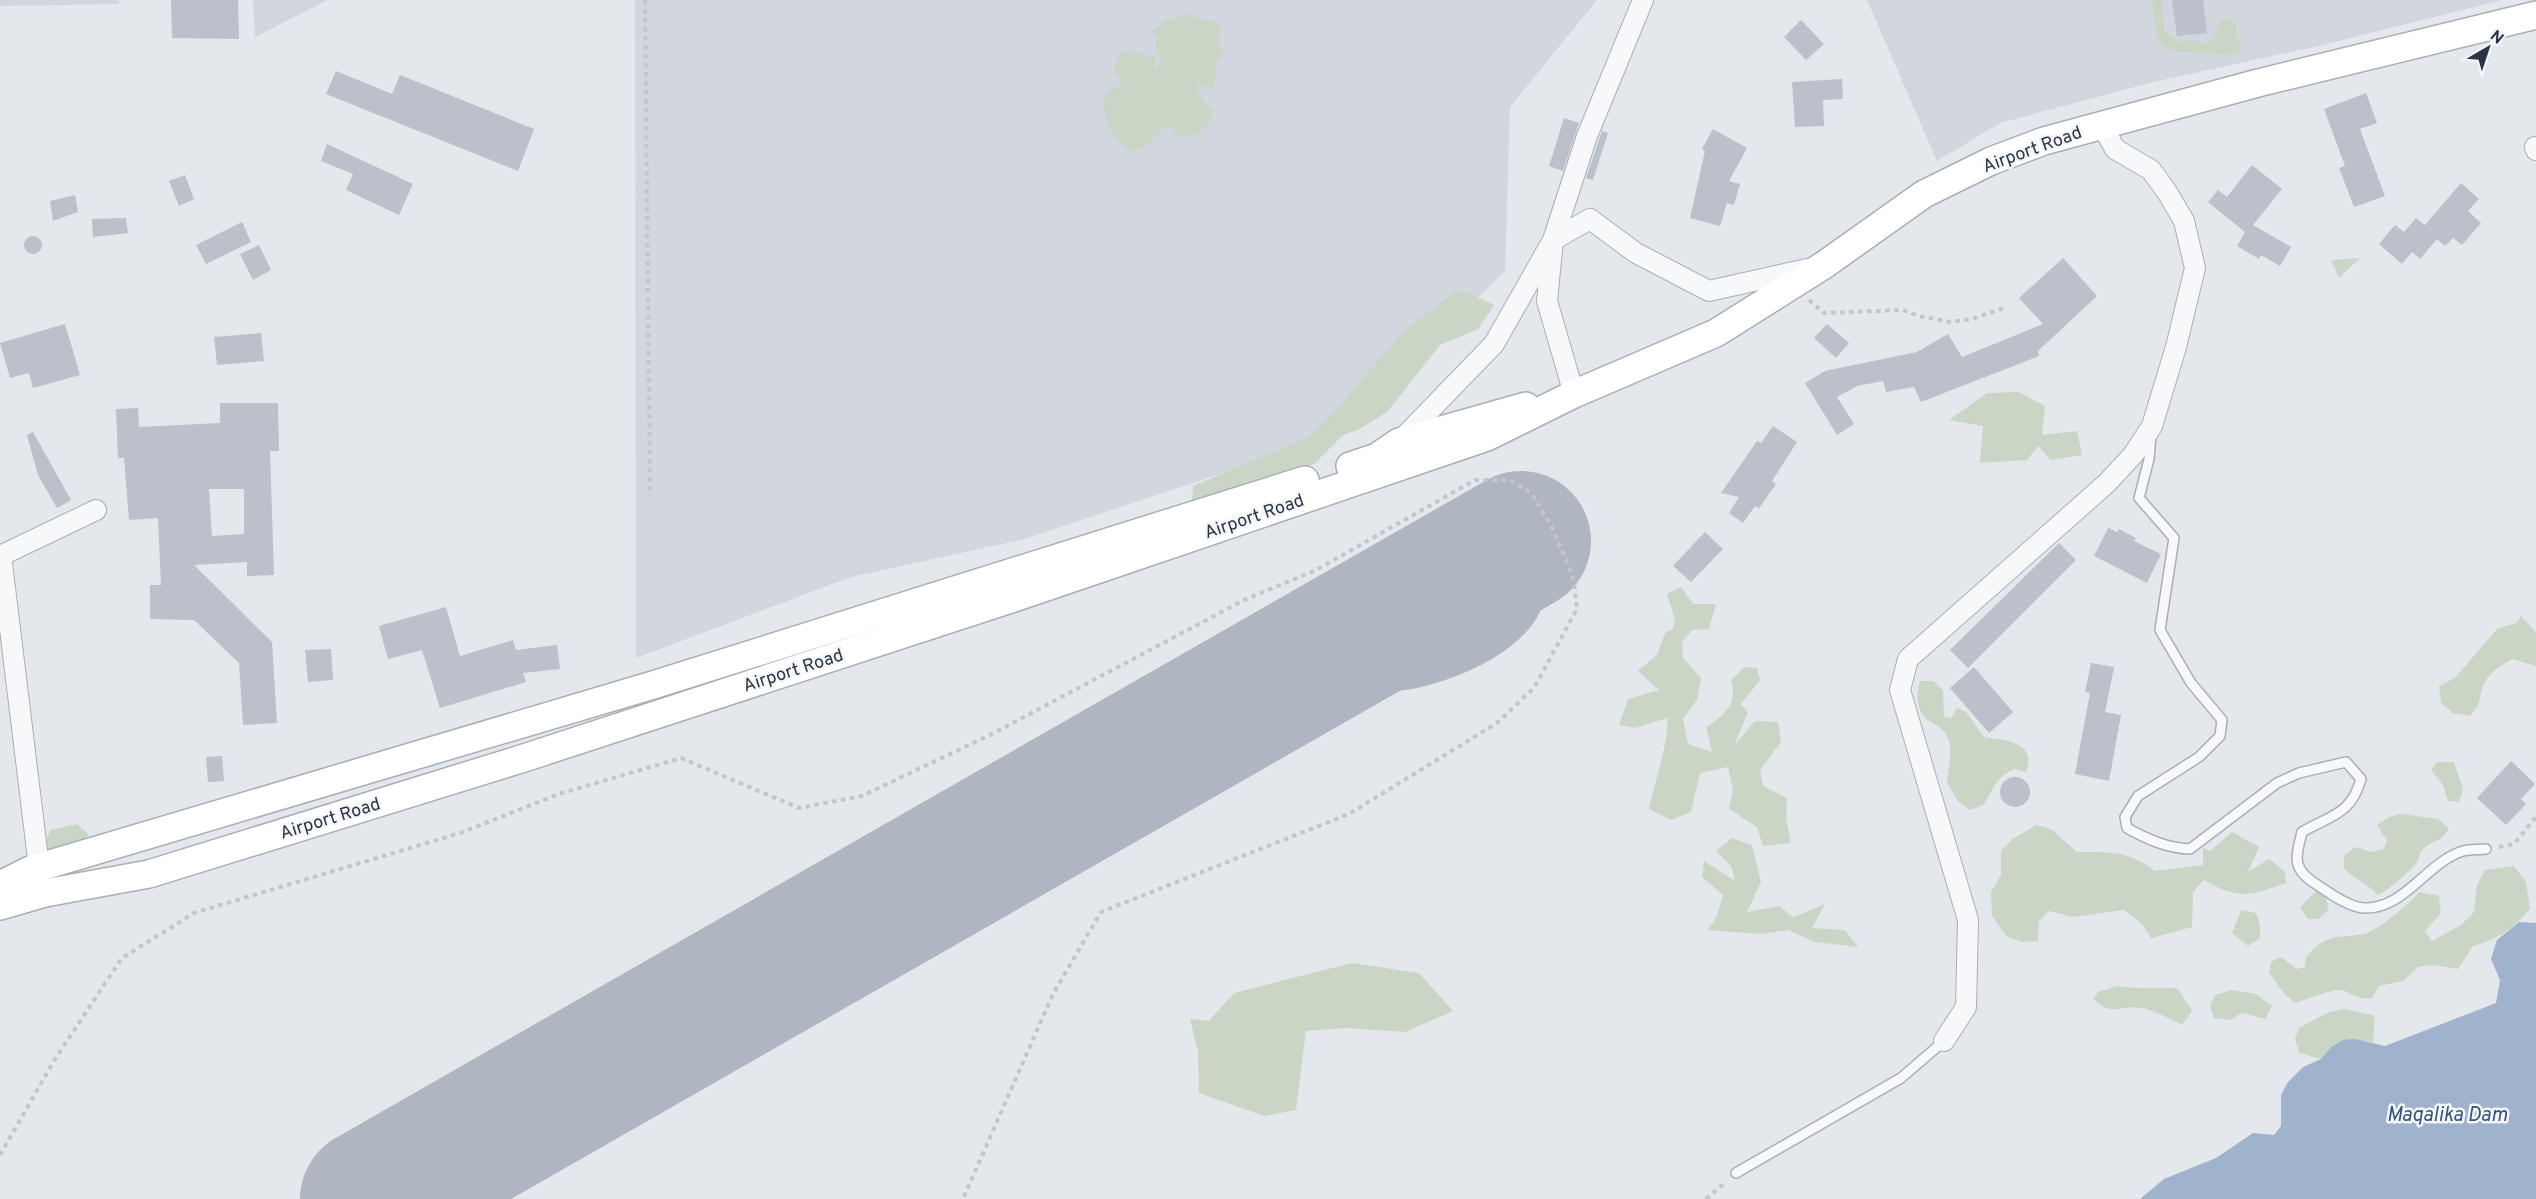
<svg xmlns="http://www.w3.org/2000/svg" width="2536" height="1199" font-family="Overpass,sans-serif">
	<rect width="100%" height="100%" fill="#e4e7ec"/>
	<g fill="#d2d6de">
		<path d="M0,0H119V4L0,6Z"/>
		<path d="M253,0H328L255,37Z"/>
		<path d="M635,0H1597L1510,107L1505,271L1395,379L1322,440L1025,539L851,577L636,658Z"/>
		<path d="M1867,0H2502L2323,45L2153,82L2000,123L1937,161Z"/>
	</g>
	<g fill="#c9d6c5">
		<path d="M2152,0H2162L2164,31L2179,42L2192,40L2210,44L2221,21L2229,18L2236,26V36L2242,46L2237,55L2168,51L2157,39Z"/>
		<path d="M1189,14L1195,19L1197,17L1217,23L1221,31L1217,42L1224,53L1217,61L1213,90L1196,83L1200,96L1213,112C1204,134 1197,139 1175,135L1171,126H1166L1142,149L1130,151C1111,137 1105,122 1103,97L1112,88L1121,89L1120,77L1114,71V65L1122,52L1141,53L1150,58L1156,55L1154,67L1157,68L1161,56L1155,46L1157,38L1151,32L1165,20Z"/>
		<path d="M2360,258L2339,278L2331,260Z"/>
		<path d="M1459,289L1494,305L1478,329L1440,345L1387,412L1358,430L1343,435L1314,464L1192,504L1193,486L1307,438L1328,419L1404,331Z"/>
		<path d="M2019,392L2045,406L2042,435L2077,431L2082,455L2051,460L2038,446L2027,460L1980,463L1983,426L1949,420L1987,393Z"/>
		<path d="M1681,587L1693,604H1716L1709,629L1692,630L1682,642L1683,658L1701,678L1697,700L1683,719L1688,744L1712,752L1706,727C1725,716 1738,703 1731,680L1744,667L1757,668L1760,680L1741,704L1748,712L1734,746L1755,721L1778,722L1781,742L1760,770L1763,786L1787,798L1786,818L1791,843L1763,846L1757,827L1729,809L1733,790L1728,767L1700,773L1691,812L1671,820L1649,809C1653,788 1671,734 1667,718L1635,728L1619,725L1628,699L1659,690L1638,671L1657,655L1665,633L1672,630L1675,620L1667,594Z"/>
		<path d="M2521,616L2536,632V666L2512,659C2499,667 2486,674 2482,690C2478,704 2481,704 2470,716L2453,713L2441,703L2439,686L2455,678L2498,628L2517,623Z"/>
		<path d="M1920,681H1933L1943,690L1944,716L1951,718L1957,708L1966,712L1984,737C2004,740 2038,742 2026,772L2014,769C1994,779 1995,788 1983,805L1970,810L1958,801L1947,783C1948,767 1954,751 1947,736C1942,727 1936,726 1929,721C1916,712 1916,694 1920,681Z"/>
		<path d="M2437,762H2454L2463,789L2459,802L2448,801L2443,785L2431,770Z"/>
		<path d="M2402,814L2438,819L2449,828C2441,843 2435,839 2424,848C2419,852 2419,860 2415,865C2407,873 2388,891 2378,895C2368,884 2355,879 2344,869V856L2355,847L2372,852L2384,849L2387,841L2377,825L2389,817Z"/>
		<path d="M77,824L88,834L87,840L48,856L45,847L50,830Z"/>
		<path d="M2036,825L2051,829L2077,852C2109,852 2130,851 2155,871L2203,865V848L2210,851L2232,832L2259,847L2249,870L2243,875L2269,859L2285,872L2286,883C2249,896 2239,900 2204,880L2193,892L2192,927L2151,938L2142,924L2124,910L2073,917L2049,911L2039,921L2038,941L2023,942L2007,937L1992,916L1991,892L2001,875V851L2011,840Z"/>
		<path d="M1732,838L1752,845L1761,882L1747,912L1779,906L1793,917L1825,904L1812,928L1845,930L1858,947L1815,942L1788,930L1761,934L1708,930L1717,916L1723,895L1702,877L1704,861L1735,881L1731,866L1716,851Z"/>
		<path d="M2514,866L2526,882L2530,909C2514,928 2497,940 2473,946L2458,969L2433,965L2418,967L2403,981L2379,986L2372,998C2353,1000 2352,991 2339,990C2331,990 2305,999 2297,1003C2279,994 2281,986 2269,973L2271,962L2281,957L2297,969L2305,967L2306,957C2329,932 2334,939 2364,934C2377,931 2411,903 2419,892L2439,896L2441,913L2425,931L2432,941L2461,925L2474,912L2477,885L2485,870Z"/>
		<path d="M2316,891L2324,892L2329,909L2319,919H2308L2300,907Z"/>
		<path d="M2241,910L2256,913L2260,926V938L2248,946L2232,933Z"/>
		<path d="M1352,963L1419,973L1453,1011L1405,1032L1345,1028L1306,1031L1296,1110L1264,1116L1199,1093L1198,1052L1190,1019L1209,1021L1234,993Z"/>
		<path d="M2117,986C2138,990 2157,986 2178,989L2192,1011L2182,1025C2170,1019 2156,1011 2142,1008C2120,1004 2114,1018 2093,999L2098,992Z"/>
		<path d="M2233,990L2256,994L2272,1006L2265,1019L2242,1013L2229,1020L2214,1018L2210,1005L2215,995Z"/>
		<path d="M2345,1009L2375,1016L2373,1043L2368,1041L2331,1047L2321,1059L2299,1053L2295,1039L2299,1028L2329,1012Z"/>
	</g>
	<path fill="#9fb4cc" d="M2519,922L2536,923V1199H2140L2164,1179L2216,1158L2253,1133L2274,1135L2281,1126V1095L2288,1082L2303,1067L2321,1059L2331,1047L2343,1040L2355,1039L2385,1046L2496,1003L2500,980L2491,959L2497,940Z"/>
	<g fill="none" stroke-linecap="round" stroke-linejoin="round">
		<path stroke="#b0b6c1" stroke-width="56" d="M1265,687C1285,679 1305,671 1326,667C1351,662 1377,666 1403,662C1438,657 1526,624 1518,578C1518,572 1517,565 1516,560C1507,538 1475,525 1455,537C1442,545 1437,563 1428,574C1413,591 1396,606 1379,622"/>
		<path stroke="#b0b6c1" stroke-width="140" d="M370,1199L1521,541"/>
	</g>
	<g fill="#bbc0ca" fill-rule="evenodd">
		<path d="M171,0H238L239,39L172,38Z"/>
		<path d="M2172,0H2203L2207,33L2177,36Z"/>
		<path d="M1801,20L1824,44L1806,60L1784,37Z"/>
		<path d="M336,71L392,94L400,75L534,129L518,171L326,94Z"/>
		<path d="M1842,79L1843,99L1823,100L1824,126L1795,127L1792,82Z"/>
		<path d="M2366,93L2377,123L2360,129L2385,196L2354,207L2339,168L2345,166L2324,109Z"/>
		<path d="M1564,118L1579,123L1563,171L1549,166Z"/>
		<path d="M1713,129L1747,148L1729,181L1740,184L1734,205L1727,203L1720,226L1690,218L1705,151L1702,149Z"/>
		<path d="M1602,131L1608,133L1593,180L1586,178Z"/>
		<path d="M327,144L413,184L399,215L346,190L353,174L321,161Z"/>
		<path d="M2252,165L2282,189L2253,225L2291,247L2280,266L2261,255L2259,259L2237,246L2245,232L2208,202L2218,190L2227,197Z"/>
		<path d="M185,175L194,199L179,206L169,181Z"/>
		<path d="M2461,183L2479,199L2468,211L2481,223L2462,245L2453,238L2445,246L2437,239L2420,259L2412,252L2402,264L2379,244L2395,225L2404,232L2416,218L2425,225Z"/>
		<path d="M75,195L78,212L53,221L50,201Z"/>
		<path d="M126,218L128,233L93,237L92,219Z"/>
		<path d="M242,222L251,242L206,264L196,245Z"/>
		<circle cx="33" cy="245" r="9"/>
		<path d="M259,245L271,270L253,280L240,254Z"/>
		<path d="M2063,258L2097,296L2038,351L2039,356L1921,402L1914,387L1886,392L1883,381L1857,386L1837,397L1854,424L1837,435L1805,383L1825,371L1917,352L1948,334L1962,357L2043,324L2019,298Z"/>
		<path d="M65,324L80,375L33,388L29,373L10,378L0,343Z"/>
		<path d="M1827,324L1849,343L1836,358L1814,338Z"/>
		<path d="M261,333L264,361L217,365L214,337Z"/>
		<path d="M220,403H278L279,451H270L274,575L247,576V562L194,565L272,642L277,723L243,725L239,663L194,620L150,619V585H161L158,518L129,520L124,458H118L116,409L138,408L139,427L220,423ZM209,489H244V534L212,536Z"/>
		<path d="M1773,426L1797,442L1772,481L1776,484L1759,508L1755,506L1743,523L1729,513L1739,497L1721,493L1757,441L1761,443Z"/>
		<path d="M33,432L71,500L57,508L38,475L27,435Z"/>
		<path d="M2108,528L2117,532L2119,529L2136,538L2134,541L2161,554L2147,583L2094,556Z"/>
		<path d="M1705,532L1723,549L1691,582L1673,566Z"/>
		<path d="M2059,543L2076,560L1968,668L1950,650Z"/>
		<path d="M446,607L460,656L513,640L516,650L557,645L560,669L523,673L526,682L440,708L422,650L388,659L379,626Z"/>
		<path d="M331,649L333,680L308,682L305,650Z"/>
		<path d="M2091,663L2114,667L2105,712L2121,715L2109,781L2075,774L2090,693L2085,692Z"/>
		<path d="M1974,667L2013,712L1989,733L1950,688Z"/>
		<path d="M222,756L224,781L208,782L206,757Z"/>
		<path d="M2511,761L2535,784L2521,799L2526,804L2506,825L2477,798Z"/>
		<circle cx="2015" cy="792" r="15"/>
	</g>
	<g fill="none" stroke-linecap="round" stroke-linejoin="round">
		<defs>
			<g id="lane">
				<path d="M2151,435L2149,459L2139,498L2174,538L2160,630L2191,683L2222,720L2220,736L2199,757L2138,796L2125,817L2127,828C2147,839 2166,848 2190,849L2277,783L2299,773L2346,762L2361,779C2351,815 2331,815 2302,832C2295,860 2292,870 2319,886C2331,894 2349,907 2364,908C2404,910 2427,862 2463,851C2470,849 2479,850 2486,849"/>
				<path d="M1736,1173L1901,1078L1944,1041"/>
			</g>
			<g id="street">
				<path d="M2535,147L2536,150"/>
				<path d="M1574,394L1547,301L1553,240L1587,136L1643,0"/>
				<path d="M1400,441L1494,344L1553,240L1590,219L1636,253L1709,291L1807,269"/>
				<path d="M1,555L39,867"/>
				<path d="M0,556L96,510"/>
				<path d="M1944,1041L1966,1007L1968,920L1900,690L1908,659L2107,483L2133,455L2152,426L2176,347L2195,268L2184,221L2167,192L2151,170L2115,149L2102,125"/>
			</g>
			<g id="secondary">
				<path d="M1350,466L1377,457L1399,442L1526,406"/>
				<path d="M0,885L30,870L653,685L1305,480"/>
				<path d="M0,906L45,893L149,874L524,758L1011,599L1487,437L1574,394L1716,333L1824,265L1924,194L1991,161L2044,141L2258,83L2536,15"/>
			</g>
		</defs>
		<use href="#lane" stroke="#a9aeb7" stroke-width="12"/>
		<use href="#street" stroke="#a9aeb7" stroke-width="22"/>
		<use href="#secondary" stroke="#a9aeb7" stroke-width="30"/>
		<g stroke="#c2c5cb" stroke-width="4" stroke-dasharray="4.5 4.5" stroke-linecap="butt">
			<path d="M645,0L650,496"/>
			<path d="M1809,300L1824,313L1903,310L1919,316L1951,322L1972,319L2004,308"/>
			<path d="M2499,847L2514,844L2536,817"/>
			<path d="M0,1155L55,1059L122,958L194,913L460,833L559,794L681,758L799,808L862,796L992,734L1244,600L1316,570L1475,480H1510L1531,493L1551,525L1564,555L1574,581L1577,609L1534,688L1497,723L1349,814L1101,912L1053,994L963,1199"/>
			<path d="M1706,1199L1726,1182"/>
		</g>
		<use href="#lane" stroke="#f7f8fa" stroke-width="9"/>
		<use href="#street" stroke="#f7f8fa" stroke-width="20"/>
		<use href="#secondary" stroke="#fff" stroke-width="27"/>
	</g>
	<g text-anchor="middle" stroke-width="5" stroke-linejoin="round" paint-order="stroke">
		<g font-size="18" fill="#2b3445" stroke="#f4f6f9">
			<text transform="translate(2032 149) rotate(-20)" y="6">Airport Road</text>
			<text transform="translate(1254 516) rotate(-19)" y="6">Airport Road</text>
			<text transform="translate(793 670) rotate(-18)" y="6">Airport Road</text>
			<text transform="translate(330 818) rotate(-17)" y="6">Airport Road</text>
		</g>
		<g font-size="20" font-style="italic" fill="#34527a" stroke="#f4f6f9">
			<text x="2447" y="1121">Maqalika Dam</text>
		</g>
	</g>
	<g transform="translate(2488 48) rotate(39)" stroke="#f4f6f9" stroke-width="4.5" paint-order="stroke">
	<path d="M0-4.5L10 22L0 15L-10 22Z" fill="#2b3445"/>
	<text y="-9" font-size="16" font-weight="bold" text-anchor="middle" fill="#2b3445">N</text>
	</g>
</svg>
